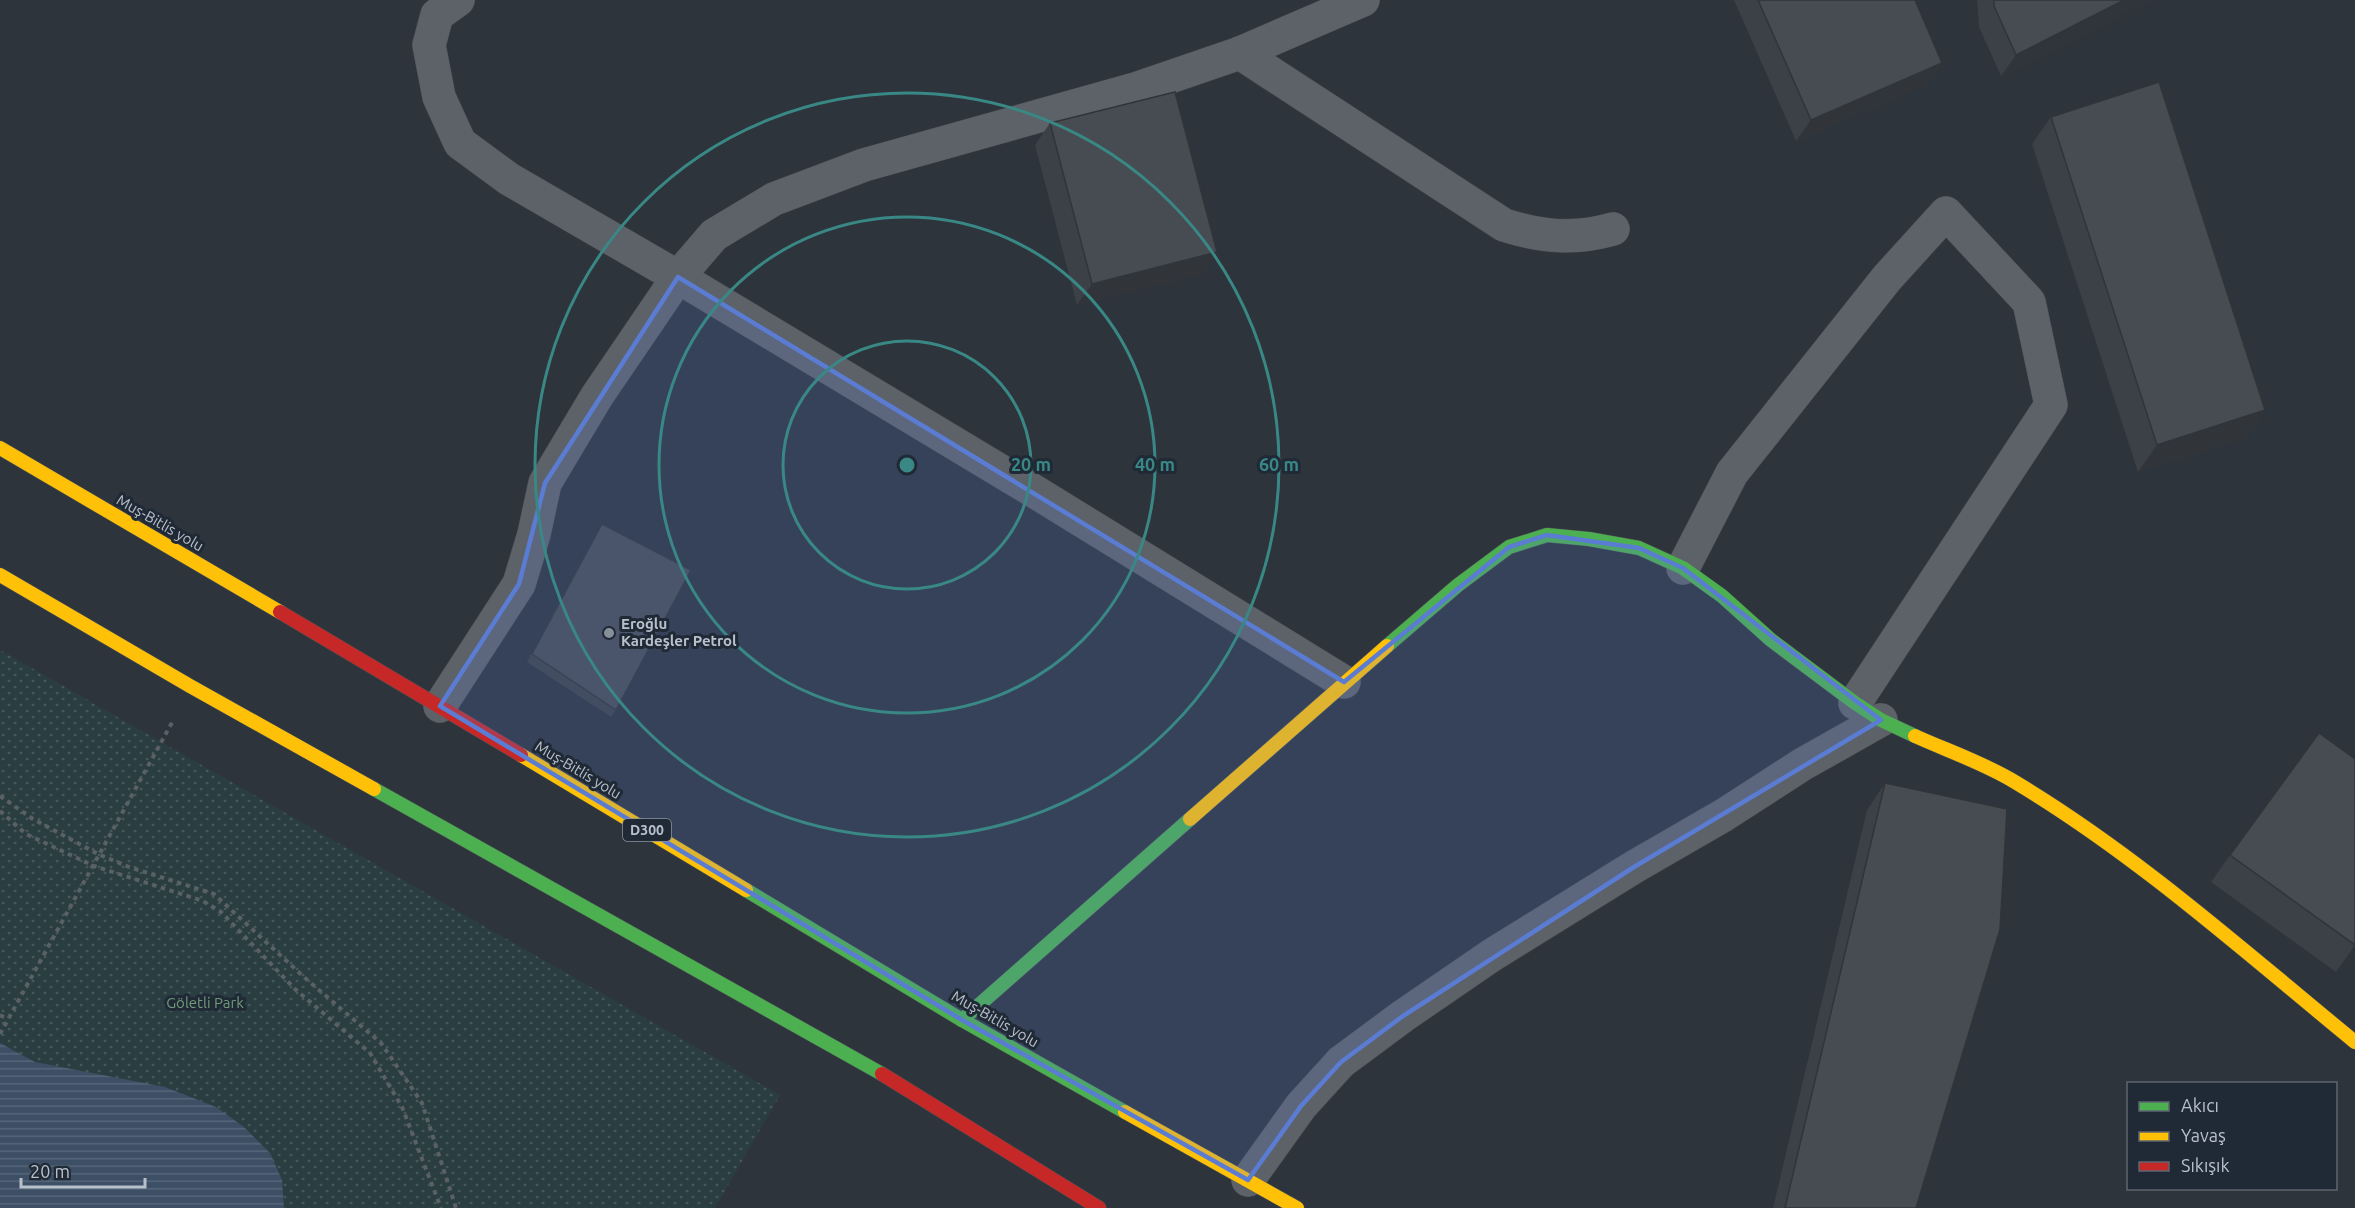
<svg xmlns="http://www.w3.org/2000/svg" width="2355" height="1208" font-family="Ubuntu,sans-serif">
	<defs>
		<pattern id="park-dots" width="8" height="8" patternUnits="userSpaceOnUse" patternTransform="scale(1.5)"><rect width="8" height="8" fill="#2a3e41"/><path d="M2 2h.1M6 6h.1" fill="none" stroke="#47585b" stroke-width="1.8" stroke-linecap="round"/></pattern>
		<pattern id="water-rules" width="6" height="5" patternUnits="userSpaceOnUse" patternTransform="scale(1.5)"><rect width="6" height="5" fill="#3c4f65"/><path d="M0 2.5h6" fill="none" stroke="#56677a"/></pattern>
	</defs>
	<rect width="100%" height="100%" fill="#2d343b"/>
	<path fill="url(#park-dots)" d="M0,650L780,1095L715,1208H0Z"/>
	<path fill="url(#water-rules)" d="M0,1043L35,1062L165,1087L216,1107L244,1127L270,1153L282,1180L284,1208H0Z"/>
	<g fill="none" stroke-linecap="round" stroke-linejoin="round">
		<defs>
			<g id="street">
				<path d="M458,0L437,15L429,45L439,97L460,143L509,179L678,277L1029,488L1344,682"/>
				<path d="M1240,53L1504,225C1542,237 1574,240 1613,229"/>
				<path d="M1683,568L1732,473L1887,278L1946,213L2029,302L2051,405L1855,703"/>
				<path d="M440,706L519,584L534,534L545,483L597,396L678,277L714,235L774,199L864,165L1135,89L1240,53L1363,0"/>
				<path d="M1248,1180L1301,1106L1341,1062L1403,1016L1492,955L1634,867L1724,815L1803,764L1881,720"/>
			</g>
			<g id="fast">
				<path d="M1387,646L1458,585L1509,547L1547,535L1589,539L1639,548L1683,568L1722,596L1771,640L1855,703L1881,720L1915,736"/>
				<path d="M374,789L882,1074"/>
				<path d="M746,890L962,1020L1125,1112"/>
				<path d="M962,1020L1190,819"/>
			</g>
			<g id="slow">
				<path d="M0,448L280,612"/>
				<path d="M0,575L190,686L374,789"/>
				<path d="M1915,736C1948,751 1984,763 2015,782C2137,855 2245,952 2355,1042"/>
				<path d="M521,755L746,890"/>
				<path d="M1190,819L1387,646"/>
				<path d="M1125,1112L1297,1208"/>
			</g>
			<g id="jam">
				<path d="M280,612L521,755"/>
				<path d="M882,1074L1099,1208"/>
			</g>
		</defs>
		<use href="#street" stroke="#4b5055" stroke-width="34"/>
		<use href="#fast" stroke="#4b5055" stroke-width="15"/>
		<use href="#slow" stroke="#4b5055" stroke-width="15"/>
		<use href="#jam" stroke="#4b5055" stroke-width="15"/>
		<g stroke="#5a6166" stroke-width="4" stroke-dasharray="4.5 4.5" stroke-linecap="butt">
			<path d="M0,796L33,819L98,854L129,867L214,894L305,978L381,1043L422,1103L456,1208"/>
			<path d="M0,811L26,834L94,866L203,901L221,912L295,989L370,1053L402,1107L441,1208"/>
			<path d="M0,1015L7,1019"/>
			<path d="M0,1034L174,719"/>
		</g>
		<use href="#street" stroke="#5d6269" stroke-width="33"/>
		<use href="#fast" stroke="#4caf50" stroke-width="14"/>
		<use href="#slow" stroke="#ffc107" stroke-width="14"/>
		<use href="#jam" stroke="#c62828" stroke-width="14"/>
	</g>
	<g fill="#3c4147">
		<path d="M1734,0H1915L1942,63L1927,84L1796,141Z"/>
		<path d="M1977,0H2149L2147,2L2001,76L1979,27Z"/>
		<path d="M2051,117L2265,410L2247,437L2138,472L2032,144Z"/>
		<path d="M1050,123L1217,252L1202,274L1077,305L1035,145Z"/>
		<path d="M602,524L616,710L611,717L527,662L597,532Z"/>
		<path d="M2355,759V946L2336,972L2211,882L2230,855Z"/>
		<path d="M1885,783L1916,1208H1773L1867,810Z"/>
	</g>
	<g fill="#313539">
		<path d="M2124,0H2149L2147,2L2001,76L2016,55Z"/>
		<path d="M1942,63L1927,84L1796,141L1811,120Z"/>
		<path d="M1217,252L1202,274L1077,305L1092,284Z"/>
		<path d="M2265,410L2247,437L2138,472L2157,445Z"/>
		<path d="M2355,945V946L2336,972Z"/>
	</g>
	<g fill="#464c52" stroke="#313539" stroke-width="1.5">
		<path d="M1758,0H1915L1942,63L1811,120Z"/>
		<path d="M1994,0H2124L2016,55L1994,6Z"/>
		<path d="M2159,82L2265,410L2157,445L2051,117Z"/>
		<path d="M1175,92L1217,252L1092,284L1050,123Z"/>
		<path d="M602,524L691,570L616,710L532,654Z"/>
		<path d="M2319,733L2355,759V945L2230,855Z"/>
		<path d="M1885,783L2007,809L2000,929L1916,1208H1785Z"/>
	</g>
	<path fill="#5b7cd3" fill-opacity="0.2" stroke="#5b7cd3" stroke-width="4.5" stroke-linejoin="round" d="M678,277L1344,682L1509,547L1547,535L1639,548L1683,568L1881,720L1634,867L1403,1016L1341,1062L1301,1106L1248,1180L962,1020L440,706L519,584L545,483Z"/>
	<g fill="none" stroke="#398885" stroke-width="3">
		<circle cx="907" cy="465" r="124"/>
		<circle cx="907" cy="465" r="248"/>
		<circle cx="907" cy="465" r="372"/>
	</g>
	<circle fill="#878f99" stroke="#202a36" stroke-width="2" cx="609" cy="633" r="6"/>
	<g text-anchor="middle" stroke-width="6" stroke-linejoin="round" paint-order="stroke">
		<rect fill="#202a36" stroke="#8a939e" stroke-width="1.5" x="623" y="819" width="48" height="22" rx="4.5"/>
		<g font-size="14" font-weight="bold" fill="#b8c0cb">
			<text x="647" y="835">D300</text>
		</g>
		<g font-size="15" fill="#b8c0cb" stroke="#202a36">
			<text transform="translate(160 523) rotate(30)" y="5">Muş-Bitlis yolu</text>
			<text transform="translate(578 770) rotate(31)" y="5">Muş-Bitlis yolu</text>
			<text transform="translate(995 1019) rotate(30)" y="5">Muş-Bitlis yolu</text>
		</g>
		<g font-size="15" font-weight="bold" fill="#b8c0cb" stroke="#202a36" text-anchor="start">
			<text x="621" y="629">Eroğlu<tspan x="621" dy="17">Kardeşler Petrol</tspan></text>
		</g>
		<g font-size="15" fill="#6f9b78" stroke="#202a36">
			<text x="205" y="1008">Göletli Park</text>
		</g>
	</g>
	<circle cx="907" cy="465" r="9" fill="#398885" stroke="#202a36" stroke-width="3"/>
	<g font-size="18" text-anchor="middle" font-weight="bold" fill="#398885" stroke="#202a36" stroke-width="6" stroke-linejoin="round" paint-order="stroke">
		<text x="1031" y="471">20 m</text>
		<text x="1155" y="471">40 m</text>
		<text x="1279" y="471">60 m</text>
	</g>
	<rect x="2127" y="1082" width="210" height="108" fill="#202a36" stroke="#5d6672" stroke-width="1.5"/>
	<rect x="2139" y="1102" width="30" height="9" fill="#4caf50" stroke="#5d6672" stroke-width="1.5"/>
	<text x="2181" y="1112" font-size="18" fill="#b8c0cb">Akıcı</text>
	<rect x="2139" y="1132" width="30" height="9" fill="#ffc107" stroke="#5d6672" stroke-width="1.5"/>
	<text x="2181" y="1142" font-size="18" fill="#b8c0cb">Yavaş</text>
	<rect x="2139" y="1162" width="30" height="9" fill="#c62828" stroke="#5d6672" stroke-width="1.5"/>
	<text x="2181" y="1172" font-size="18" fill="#b8c0cb">Sıkışık</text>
	<path d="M21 1178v9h124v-9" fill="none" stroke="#b8c0cb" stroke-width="3"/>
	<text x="30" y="1178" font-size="18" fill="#b8c0cb" stroke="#202a36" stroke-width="4.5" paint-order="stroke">20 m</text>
</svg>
